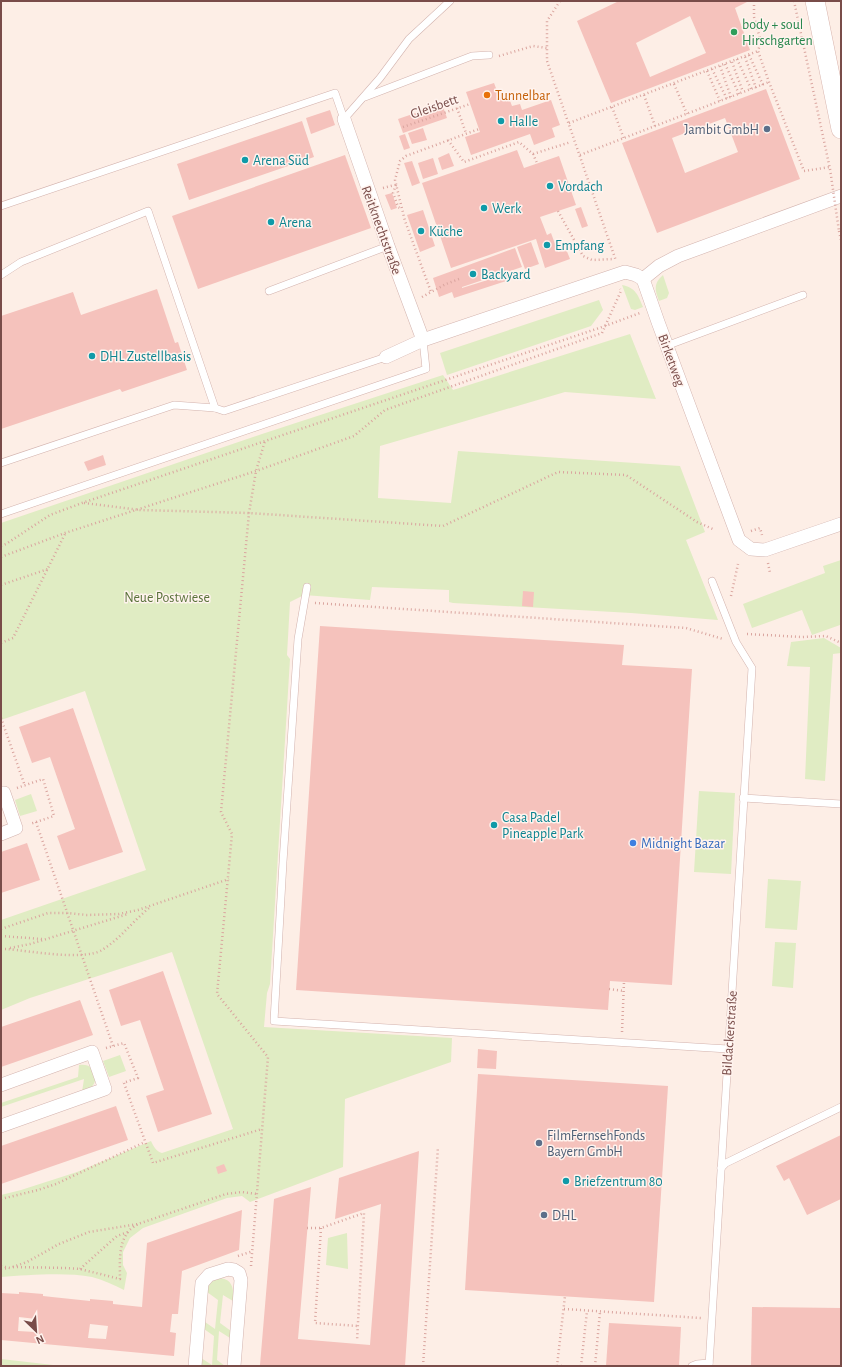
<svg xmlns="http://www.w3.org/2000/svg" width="842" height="1367" font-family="'Alegreya Sans',sans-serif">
	<rect width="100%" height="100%" fill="#fdeee6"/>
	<g fill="#e0ecc3">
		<path d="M663,275L669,293L667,298L659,301C655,290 653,284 663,275Z"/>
		<path d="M622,285C636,288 638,295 643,307L635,310L631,309Z"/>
		<path d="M599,300L603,310L591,326L447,375L440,353Z"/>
		<path d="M630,334L656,399L565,392L380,446L378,498L451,503L458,451L680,466L705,532L686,540L718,620L631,613L453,603L449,602V590L372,587L370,600L304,595L290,602L287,655L290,659L270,984L267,993L264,1027L452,1038L451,1062L345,1099L343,1167L250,1202L242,1196L227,1198L143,1228L130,1238L123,1252V1265L127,1273L124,1290C114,1285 103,1280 92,1277C66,1272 28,1275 1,1277V1195L21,1190L77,1172L151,1141C154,1147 156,1151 162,1153L233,1129L172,952L30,998L1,1010V920L146,870L85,691L1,720V523L262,434L443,375L453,390Z"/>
		<path d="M841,560V626L840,625L812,635L802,610L752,628L743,604L825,573L823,566Z"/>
		<path d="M824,638L841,648V653L833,654L825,781L805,779L810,667L787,666L791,642Z"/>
		<path d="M699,791L735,793L731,874L694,872Z"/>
		<path d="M31,794L37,811L20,816L15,800Z"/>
		<path d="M768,879L801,881L797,930L765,928Z"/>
		<path d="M775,942L796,943L793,988L772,986Z"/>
		<path d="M120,1055L126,1071L109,1077L103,1061Z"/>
		<path d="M79,1065C91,1064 91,1068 96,1078C94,1087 90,1089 82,1092L84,1079L1,1107V1103L78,1077Z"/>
		<path d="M347,1233L348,1269L326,1265L328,1238Z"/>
		<path d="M219,1278C233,1279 234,1289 233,1301L223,1295L220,1323L231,1331L230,1338L219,1331L217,1360L225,1366H201V1358L212,1365L214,1336L204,1329L205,1322L215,1329L218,1300L207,1292V1287L214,1279Z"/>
		<path d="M1,1359L62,1366L1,1365Z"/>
	</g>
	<g fill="#f5c2bc" fill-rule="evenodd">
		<path d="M619,1H749L735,8L750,50L611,103L577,21ZM690,16L706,53L650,77L636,43Z"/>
		<path d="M494,83L499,96L507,93L512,106L520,104L522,110L551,100L560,125L552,128L555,137L534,145L530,134L471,155L465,137L480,132L466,92Z"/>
		<path d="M766,89L800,179L657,233L622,143ZM725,118L738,152L685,173L672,138Z"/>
		<path d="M442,104L447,118L403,133L398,119Z"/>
		<path d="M330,110L335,125L311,134L306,118Z"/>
		<path d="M302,121L314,157L189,200L177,164Z"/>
		<path d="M423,128L427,140L412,144L408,133Z"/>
		<path d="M405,134L410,148L404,150L399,136Z"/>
		<path d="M517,150L524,168L559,156L576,205L540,217L547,235L551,233L558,252L566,249L570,259L545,268L536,239L451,268L422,183Z"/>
		<path d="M449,153L454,166L442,170L438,158Z"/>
		<path d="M345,155L371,228L198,289L172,216Z"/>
		<path d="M433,158L438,174L423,179L418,163Z"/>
		<path d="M412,161L420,183L412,186L404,163Z"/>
		<path d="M392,193L397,208L391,210L385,195Z"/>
		<path d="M581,207L588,226L582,228L575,209Z"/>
		<path d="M423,210L435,246L420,252L407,215Z"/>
		<path d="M531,242L539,264L525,269L517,247Z"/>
		<path d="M515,248L522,267L462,287V288L516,271L518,277L454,298L452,292L439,297L433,278Z"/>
		<path d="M157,289L175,343L178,342L187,370L122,392L120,389L1,429V316L73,292L81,315Z"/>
		<path d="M103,455L106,465L88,471L84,462Z"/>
		<path d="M523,591L534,592L533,607L522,606Z"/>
		<path d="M320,626L624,645L622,665L692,669L672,985L610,981L608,1010L296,990Z"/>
		<path d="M73,708L123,852L69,870L57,836L75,829L50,757L32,763L19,727Z"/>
		<path d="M27,843L40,880L1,893V852Z"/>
		<path d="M163,971L212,1114L158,1132L146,1096L164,1090L141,1023L140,1020L121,1026L109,990Z"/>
		<path d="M80,1000L93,1035L1,1067V1027Z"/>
		<path d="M478,1049L497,1051L496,1069L477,1068Z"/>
		<path d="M478,1074L668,1086L654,1302L465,1290Z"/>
		<path d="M116,1106L128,1140L1,1184V1146Z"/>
		<path d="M841,1135V1199L807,1215L789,1178L784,1181L776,1166Z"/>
		<path d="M419,1151L405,1366L260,1365L274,1199L311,1187L298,1339L370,1345L381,1204L335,1219L339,1178Z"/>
		<path d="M224,1164L227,1171L218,1174L216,1167Z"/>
		<path d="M242,1210L239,1250L182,1271L178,1314H172L170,1332L176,1333L174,1356L1,1340V1293L19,1294V1292L43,1294V1296L52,1297L90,1301V1299L113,1301V1304L142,1307L147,1243ZM19,1317L36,1319L35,1332L18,1331ZM90,1324L108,1326L106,1339L88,1338Z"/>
		<path d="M752,1307L841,1308V1366H751Z"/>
		<path d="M609,1323L681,1327L679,1366H606Z"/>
	</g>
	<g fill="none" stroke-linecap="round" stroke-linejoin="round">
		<defs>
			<g id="lane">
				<path d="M365,97L472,56L489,55"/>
				<path d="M344,119L380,78L409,39L450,1"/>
				<path d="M1,206L335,93L344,119"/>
				<path d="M1,275L21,262L148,211L215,408"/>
				<path d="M269,291L388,246"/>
				<path d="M666,346L803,295"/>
				<path d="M1,463L174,405L215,408L224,411L386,357"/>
				<path d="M1,514L426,369L423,340"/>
				<path d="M307,587L298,639L283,862L274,1021L728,1049"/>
				<path d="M743,798L841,804"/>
				<path d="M721,1168L726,1163L841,1107"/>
				<path d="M692,1366L697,1364L709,1363"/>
				<path d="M709,1366L752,668L736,642L712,581"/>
			</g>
			<g id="street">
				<path d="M344,119L388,246L423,340"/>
				<path d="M841,196L678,256L659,266L643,279L658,322L739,540L751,549L765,550L841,524"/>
				<path d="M386,357L423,340L625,272L636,275L643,279"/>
				<path d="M1,793H4L16,828L1,834"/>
				<path d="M1,1085L92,1052L105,1089L1,1126"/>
				<path d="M195,1366L202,1283L209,1275L228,1269L234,1270L239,1273L241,1280L234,1366"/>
			</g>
			<path id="secondary" d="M815,1L841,129"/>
		</defs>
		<use href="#lane" stroke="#d3b3ae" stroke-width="8"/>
		<use href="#street" stroke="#d3b3ae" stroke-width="14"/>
		<use href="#secondary" stroke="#d8b4ad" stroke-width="20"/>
		<g stroke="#daa59f" stroke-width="2.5" stroke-dasharray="1 3" stroke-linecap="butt">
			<path d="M560,1L547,21V61L616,261"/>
			<path d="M754,1V17L761,42L758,51L769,82L804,171L830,167"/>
			<path d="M794,1L830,169"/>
			<path d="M749,55L763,85"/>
			<path d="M499,56L533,46L547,48"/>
			<path d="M745,57L756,88"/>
			<path d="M737,59L751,89"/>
			<path d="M732,62L743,92"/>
			<path d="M725,64L739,94"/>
			<path d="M720,66L731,97"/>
			<path d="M712,69L727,99"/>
			<path d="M707,71L720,101"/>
			<path d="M674,84L687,114"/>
			<path d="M644,95L655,126"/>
			<path d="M612,107L624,139"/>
			<path d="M457,108L466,133"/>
			<path d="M569,123L758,51"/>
			<path d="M403,127L470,104"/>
			<path d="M448,140L464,162L519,142L533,154L537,163"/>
			<path d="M533,154L571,142"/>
			<path d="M580,155L769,82"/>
			<path d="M396,185L393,193L398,207L402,209"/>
			<path d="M383,188L395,185"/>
			<path d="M558,211L583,256L592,260L614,259"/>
			<path d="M839,231L841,240"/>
			<path d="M459,279L446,284L431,292L405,221L395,180L400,161L406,156L479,129"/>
			<path d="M422,297L431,292"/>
			<path d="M84,503L140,510L249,513L443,526L558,472L626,475L697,522L715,530"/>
			<path d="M751,531L760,528L762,535"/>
			<path d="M1,546L6,544L50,515L82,503L605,326L640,313"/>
			<path d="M1,557L65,533L256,471L354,436L385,410L602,333L621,291L620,289"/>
			<path d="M768,563L770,573"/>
			<path d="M1,585L48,569"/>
			<path d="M731,596L738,564"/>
			<path d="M315,603L686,628L723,639"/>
			<path d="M747,634L802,637L826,636L841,643"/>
			<path d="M1,643L13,638L65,534"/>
			<path d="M1,718L25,786"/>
			<path d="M17,788L43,779L54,816L30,824"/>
			<path d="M36,822L113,1046"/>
			<path d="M1,929L48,913H67L87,915L119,914L138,910L229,879"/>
			<path d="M1,936L42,939"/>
			<path d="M10,948L30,944L128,914"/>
			<path d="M1,949H7C30,951 84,961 102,950C120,939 133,921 149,908"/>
			<path d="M609,989L624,991"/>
			<path d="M622,1032L624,982"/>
			<path d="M106,1048L124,1043L138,1078L123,1083"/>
			<path d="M124,1083L153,1163L262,1129"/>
			<path d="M1,1199L38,1190L56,1184L145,1142"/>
			<path d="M307,1228H321L364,1213L357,1341"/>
			<path d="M321,1228L315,1323L358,1326"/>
			<path d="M238,1256L253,1251"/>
			<path d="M1,1266L10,1268L27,1262L59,1244L89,1232L138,1224L226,1194L242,1192L257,1194"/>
			<path d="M251,1266L268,1057L217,994L232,834L221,812L249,513L256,471L265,441"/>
			<path d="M13,1267L66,1268L80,1269L120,1279C120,1264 118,1245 128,1232C130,1229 135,1226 138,1224"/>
			<path d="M1,1269L8,1268"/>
			<path d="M80,1269L117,1236L128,1232"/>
			<path d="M564,1309L701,1318"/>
			<path d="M423,1366L438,1147"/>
			<path d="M557,1366L565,1296"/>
			<path d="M557,1366H562"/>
			<path d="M581,1366L587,1311"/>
			<path d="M595,1366L600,1312"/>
		</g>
		<use href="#lane" stroke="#fff" stroke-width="7"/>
		<use href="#street" stroke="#fff" stroke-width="13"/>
		<use href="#secondary" stroke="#fff" stroke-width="19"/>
		<path stroke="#daa59f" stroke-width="2.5" stroke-dasharray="1 3" stroke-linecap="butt" d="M830,169L839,231"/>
	</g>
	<circle fill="#2e9e5b" stroke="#fff3ee" stroke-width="1.5" cx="734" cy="32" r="4"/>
	<circle fill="#e8710a" stroke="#fff3ee" stroke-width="1.5" cx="487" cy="95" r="4"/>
	<g fill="#0f9aa8" stroke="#fff3ee" stroke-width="1.5">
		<circle cx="501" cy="121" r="4"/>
		<circle cx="245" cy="160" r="4"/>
		<circle cx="550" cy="186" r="4"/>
		<circle cx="484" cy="208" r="4"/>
		<circle cx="271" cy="222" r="4"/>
		<circle cx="421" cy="231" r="4"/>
		<circle cx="547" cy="245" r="4"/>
		<circle cx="473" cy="274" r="4"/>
		<circle cx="92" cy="356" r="4"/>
		<circle cx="494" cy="825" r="4"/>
		<circle cx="566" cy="1181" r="4"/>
	</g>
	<g fill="#5c6f8a" stroke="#fff3ee" stroke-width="1.5">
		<circle cx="767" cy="129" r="4"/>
		<circle cx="539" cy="1143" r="4"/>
		<circle cx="544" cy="1215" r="4"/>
	</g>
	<circle fill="#3f7fe0" stroke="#fff3ee" stroke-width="1.5" cx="633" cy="843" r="4"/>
	<g text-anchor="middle" stroke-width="3" stroke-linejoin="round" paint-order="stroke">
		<g font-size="14" fill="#27864d" stroke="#fff3ee" text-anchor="start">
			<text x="742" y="29">body + soul<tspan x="742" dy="16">Hirschgarten</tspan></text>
		</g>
		<g font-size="14" fill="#c56008" stroke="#fff3ee" text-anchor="start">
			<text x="495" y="100">Tunnelbar</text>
		</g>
		<g font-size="14" fill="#794c49" stroke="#fff3ee">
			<text transform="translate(434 106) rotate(-19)" y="5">Gleisbett</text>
			<text transform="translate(382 230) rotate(70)" y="5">Reitknechtstraße</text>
			<text transform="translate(672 360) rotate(70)" y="5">Birketweg</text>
			<text transform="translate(729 1033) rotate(-86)" y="5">Bildackerstraße</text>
		</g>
		<g font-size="14" fill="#0d838f" stroke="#fff3ee" text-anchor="start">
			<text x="509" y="126">Halle</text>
			<text x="253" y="165">Arena Süd</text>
			<text x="558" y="191">Vordach</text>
			<text x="492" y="213">Werk</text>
			<text x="279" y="227">Arena</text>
			<text x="429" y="236">Küche</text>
			<text x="555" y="250">Empfang</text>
			<text x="481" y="279">Backyard</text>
			<text x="100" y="361">DHL Zustellbasis</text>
			<text x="502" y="822">Casa Padel<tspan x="502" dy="16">Pineapple Park</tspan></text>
			<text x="574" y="1186">Briefzentrum 80</text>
		</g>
		<g font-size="14" fill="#4e5e75" stroke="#fff3ee" text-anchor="start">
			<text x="759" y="134" text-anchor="end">Jambit GmbH</text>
			<text x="547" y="1140">FilmFernsehFonds<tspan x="547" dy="16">Bayern GmbH</tspan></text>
			<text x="552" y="1220">DHL</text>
		</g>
		<g font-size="14" fill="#5b733b" stroke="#fff3ee">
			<text x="167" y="602">Neue Postwiese</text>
		</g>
		<g font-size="14" fill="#366cbe" stroke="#fff3ee" text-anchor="start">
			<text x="641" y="848">Midnight Bazar</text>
		</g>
	</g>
	<rect width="842" height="1367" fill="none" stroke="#794c49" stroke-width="4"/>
	<g transform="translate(36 1331) rotate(155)" stroke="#fff3ee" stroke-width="3" paint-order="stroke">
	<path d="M0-3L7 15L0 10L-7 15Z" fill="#794c49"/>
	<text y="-6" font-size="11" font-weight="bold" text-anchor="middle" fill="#794c49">N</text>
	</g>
</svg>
